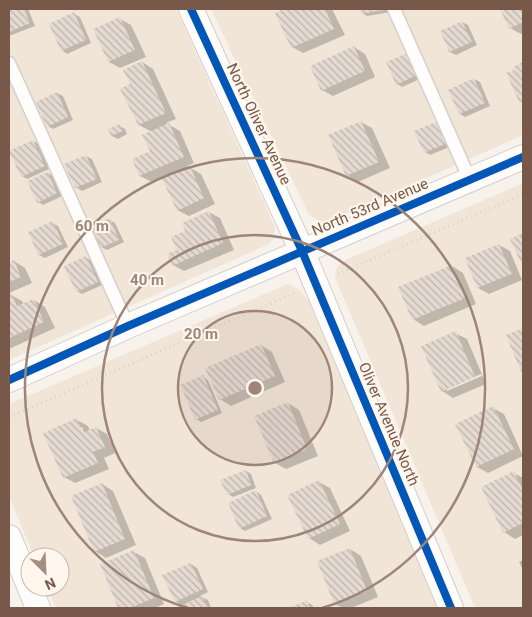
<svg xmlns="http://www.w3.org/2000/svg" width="532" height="617" font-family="Roboto,sans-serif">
	<defs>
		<pattern id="building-back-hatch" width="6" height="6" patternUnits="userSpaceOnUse" patternTransform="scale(1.25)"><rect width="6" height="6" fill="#e4dad2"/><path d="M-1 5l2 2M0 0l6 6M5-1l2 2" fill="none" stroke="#beb4ac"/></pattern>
	</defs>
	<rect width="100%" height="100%" fill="#f7f2eb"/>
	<g fill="#f1e5d8">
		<path d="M9,9H176L275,227V236L269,244L9,360Z"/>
		<path d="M211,9H523V135L328,222L319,221L309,215Z"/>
		<path d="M523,183V608H475L335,277L336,270L341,262Z"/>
		<path d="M288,284L300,290L309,302L438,608H56L47,587H60V557H34L9,496V404Z"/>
	</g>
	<g fill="#0003" fill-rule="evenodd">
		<path d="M9,9H28L35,26L9,36Z"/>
		<path d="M287,9H332L345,35L303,53L292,47L277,13Z"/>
		<path d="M361,9H390L391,12L367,16L362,13Z"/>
		<path d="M501,9H523V33L521,34L510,28Z"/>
		<path d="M74,14L80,17L91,43L67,54L62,50Z"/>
		<path d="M120,19L131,25L146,57L120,68L109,62L95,30Z"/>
		<path d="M462,22L468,25L477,45L456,55L450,52L441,31Z"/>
		<path d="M354,47L365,54L375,77L333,96L322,90Z"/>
		<path d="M407,54L422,78L402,87L397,84Z"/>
		<path d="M142,62L153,69L176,119L166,123L180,131L194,163L187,166L201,174L215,204L189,216L177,210L163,177L152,182L140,176L134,160L151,152L152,132L139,125L131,85Z"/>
		<path d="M523,63V103L520,101L514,67Z"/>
		<path d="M474,79L480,82L490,106L465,117L460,114Z"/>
		<path d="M57,93L63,96L73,120L53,129L48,126Z"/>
		<path d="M361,122L372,128L390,168L358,182L347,175Z"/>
		<path d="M438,122L452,146L430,155L425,152Z"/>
		<path d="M120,126L125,129L127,134L118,139L112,136L110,130Z"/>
		<path d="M33,141L39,144L49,169L27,179L22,176Z"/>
		<path d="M86,156L92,159L102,182L82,191L76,187Z"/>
		<path d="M48,173L53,176L62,196L43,205L38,202Z"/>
		<path d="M209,212L220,218L234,250L184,271L173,265L179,250L187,231Z"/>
		<path d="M110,220L115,223L124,242L107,250L101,247Z"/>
		<path d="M53,223L58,226L68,247L45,258L39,255L30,233Z"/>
		<path d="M499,245L510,251L522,280L489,294L478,288L466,258Z"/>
		<path d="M86,258L92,261L102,285L82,294L77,291Z"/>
		<path d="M14,261L25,268L32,283L9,293V263Z"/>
		<path d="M452,266L463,273L476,304L424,326L413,319Z"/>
		<path d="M11,295L22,301L24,305L34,300L45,307L55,328L9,349V296Z"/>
		<path d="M455,333L467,339L486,384L453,398L442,391ZM481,374L482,376L447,391V388Z"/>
		<path d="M261,345L272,352L285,382L231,406L220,399Z"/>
		<path d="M202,376L208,380L222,413L201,422L196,419Z"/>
		<path d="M288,403L299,410L318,456L286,469L275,463Z"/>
		<path d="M493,408L504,414L523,456L488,473L477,467Z"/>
		<path d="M77,420L88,426L90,431L96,428L107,434L115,453L104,458L109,469L75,483L64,477ZM79,427H82L86,438Z"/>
		<path d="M246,471L251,474L256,488L233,497L228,494Z"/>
		<path d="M514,473L523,478V535L515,539L504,532Z"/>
		<path d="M319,482L330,488L350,531L320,545L309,538Z"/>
		<path d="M102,484L113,491L136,545L106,558L95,551Z"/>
		<path d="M256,491L261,495L272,519L245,531L240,528Z"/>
		<path d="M350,549L361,556L378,597L351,608H343L335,604L319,562Z"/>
		<path d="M134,552L145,558L164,604L155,608H120L102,565Z"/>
		<path d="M523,560V570L519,562Z"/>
		<path d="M191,564L197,568L208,592L200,596L208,600L211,608H180L183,606L176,602Z"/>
		<path d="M307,602L312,605L314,608H292Z"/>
	</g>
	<g fill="url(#building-back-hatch)">
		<path d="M9,9H24L30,23L9,32Z"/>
		<path d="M284,9H325L334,29L291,48L275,13Z"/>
		<path d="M360,9H384V10L361,14Z"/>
		<path d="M500,9H523V22L509,29Z"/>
		<path d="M74,12L86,40L61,51L49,24Z"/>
		<path d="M120,17L135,50L108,62L93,29Z"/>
		<path d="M462,21L472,42L449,52L440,31Z"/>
		<path d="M354,46L365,71L321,91L310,66Z"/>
		<path d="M407,53L417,75L396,85L386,62Z"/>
		<path d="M142,61L166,113L138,125L120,89L130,84L123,70Z"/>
		<path d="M523,62V100L519,102L506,73L514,70L513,67Z"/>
		<path d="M474,78L485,103L459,114L448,90Z"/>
		<path d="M57,92L68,117L47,127L36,102Z"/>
		<path d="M361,121L379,162L346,176L328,135Z"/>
		<path d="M438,121L447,143L424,153L414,131Z"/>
		<path d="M169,123L184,157L139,176L132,159L150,151L142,135Z"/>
		<path d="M120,124L123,131L111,136L108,129Z"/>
		<path d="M33,140L45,166L21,177L9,151Z"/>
		<path d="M86,155L97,179L75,188L64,164Z"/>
		<path d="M190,166L204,198L177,211L162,179Z"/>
		<path d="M48,172L57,193L37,203L27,181Z"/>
		<path d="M209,211L223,243L172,266L167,254L177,250L171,237L185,231L182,223Z"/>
		<path d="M110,218L119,240L100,248L91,226Z"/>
		<path d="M53,221L63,244L38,255L28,232Z"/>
		<path d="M523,233V262L521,263L510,239Z"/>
		<path d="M499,244L512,274L477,288L465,258Z"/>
		<path d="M86,256L98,282L76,292L64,266Z"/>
		<path d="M14,260L21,277L9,282V262Z"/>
		<path d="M452,265L465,298L412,320L398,287Z"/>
		<path d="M11,293L17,306L34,299L44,322L9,338V295Z"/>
		<path d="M523,328V371L521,372L506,335Z"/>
		<path d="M456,331L475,377L441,392L421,346Z"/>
		<path d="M261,344L275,376L219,400L205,368Z"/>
		<path d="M203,375L218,410L195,420L180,385Z"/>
		<path d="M288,402L307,449L274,463L254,416Z"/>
		<path d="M493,406L514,449L476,467L455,424Z"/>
		<path d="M77,418L83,433L96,427L105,447L93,452L98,463L63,478L43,433Z"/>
		<path d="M246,470L251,485L227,495L220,480Z"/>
		<path d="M514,471L523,490V523L503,533L481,487Z"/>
		<path d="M319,480L340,524L308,539L287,495Z"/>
		<path d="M102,483L125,539L94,552L71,496Z"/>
		<path d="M256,490L267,516L239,529L228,503Z"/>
		<path d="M350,548L367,591L334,604L317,561Z"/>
		<path d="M134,550L154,598L130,608H118L100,564Z"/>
		<path d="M191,563L203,589L175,602L162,575Z"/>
		<path d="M202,596L208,608H175Z"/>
		<path d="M307,600L310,608H289Z"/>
	</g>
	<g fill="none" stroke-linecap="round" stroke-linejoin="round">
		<defs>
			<g id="service">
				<path d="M394,9L470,180"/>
				<path d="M9,63L128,326"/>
			</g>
			<g id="minor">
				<path d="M191,9L302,251L451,608"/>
				<path d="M9,380L128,326L523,157"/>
				<path d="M9,537L38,608"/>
			</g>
		</defs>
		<use href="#service" stroke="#d6cec8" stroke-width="15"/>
		<use href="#minor" stroke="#d6cec8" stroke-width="26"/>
		<g stroke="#dad2cd" stroke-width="3" stroke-dasharray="1 4" stroke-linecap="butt">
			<path d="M338,274L523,194"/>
			<path d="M9,417L295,293"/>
		</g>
		<use href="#service" stroke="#fefdfc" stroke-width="12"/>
		<use href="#minor" stroke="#fefdfc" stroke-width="24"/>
		<defs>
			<g id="cycleway">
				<path d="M191,9L302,251L451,608"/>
				<path d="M9,380L128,326L523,157"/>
			</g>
		</defs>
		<use href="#cycleway" stroke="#fff7ed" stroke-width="11"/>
		<use href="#cycleway" stroke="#0057b8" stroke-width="8"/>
	</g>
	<circle cx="255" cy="388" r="77" fill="#9d8679" fill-opacity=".12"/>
	<g fill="none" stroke="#9d8679" stroke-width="2.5">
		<circle cx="255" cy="388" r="77"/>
		<circle cx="255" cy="388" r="153"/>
		<path d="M188 608A230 230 0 1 1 322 608"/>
	</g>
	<g text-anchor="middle" stroke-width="4" stroke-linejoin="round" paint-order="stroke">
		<g font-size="15" fill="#785849" stroke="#fff7ed">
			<text transform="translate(259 124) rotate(65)" y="5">North Oliver Avenue</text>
			<text transform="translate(370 207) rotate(-23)" y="5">North 53rd Avenue</text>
			<text transform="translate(389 424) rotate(67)" y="5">Oliver Avenue North</text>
		</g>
	</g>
	<circle cx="255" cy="388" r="8" fill="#9d8679" stroke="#fff7ed" stroke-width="2.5"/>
	<g font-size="15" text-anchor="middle" font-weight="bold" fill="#9d8679" stroke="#fff7ed" stroke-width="4" stroke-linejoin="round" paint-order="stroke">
		<text x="92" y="231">60 m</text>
		<text x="147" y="285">40 m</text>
		<text x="201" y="339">20 m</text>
	</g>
	<rect width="532" height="617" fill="none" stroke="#785849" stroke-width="20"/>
	<g transform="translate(45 572) rotate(156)"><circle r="24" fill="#fff7ed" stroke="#c9b7ab"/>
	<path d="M0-4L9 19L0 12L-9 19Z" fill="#a48e82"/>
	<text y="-8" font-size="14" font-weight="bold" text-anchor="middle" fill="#785849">N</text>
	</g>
</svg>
